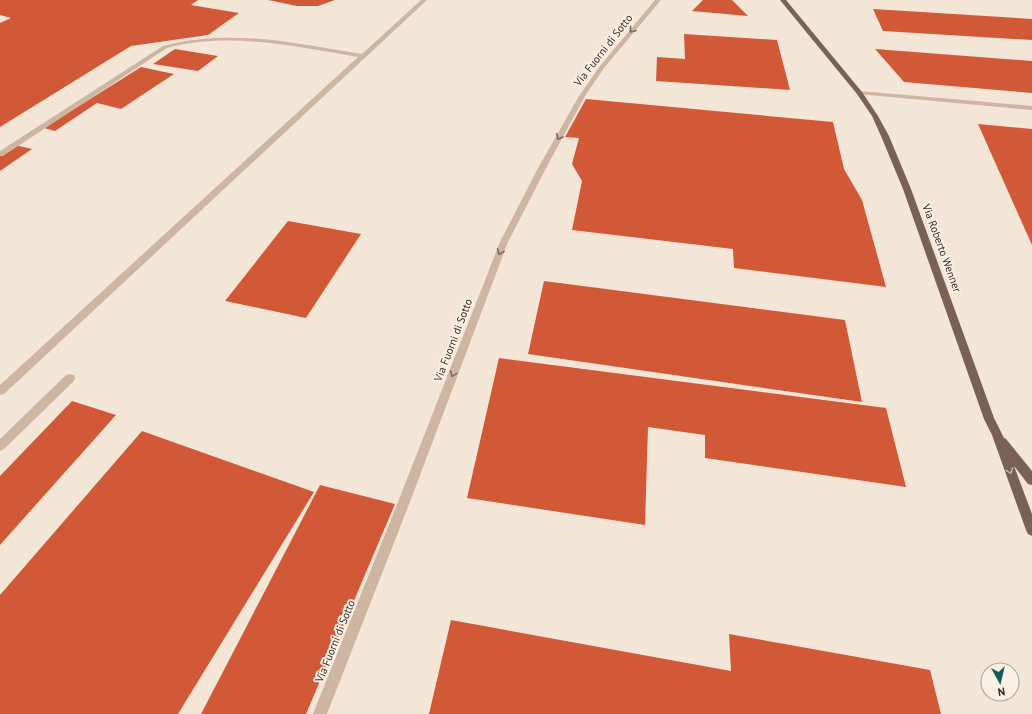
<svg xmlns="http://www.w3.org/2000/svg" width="1032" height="714" font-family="'PT Sans',sans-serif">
	<rect width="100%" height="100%" fill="#f4e6d7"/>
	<g fill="#d25937">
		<path d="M0,0H198L191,5L239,13L208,35L131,46L0,127V23L11,18L0,15Z"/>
		<path d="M268,0H335L318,6H297Z"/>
		<path d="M703,0H732L748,16L692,11Z"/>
		<path d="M873,9L1032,19V40L883,31Z"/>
		<path d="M684,34L777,40L790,90L656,81L657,57L685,59Z"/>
		<path d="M175,49L218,56L198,71L153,64Z"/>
		<path d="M875,49L1032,61V93L904,82Z"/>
		<path d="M141,67L174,74L121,109L97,103L55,131L44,128Z"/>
		<path d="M586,99L833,122L844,169L862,200L886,287L734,268L733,249L572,230L582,181L572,164L579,138L565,137Z"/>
		<path d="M978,124L1032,129V245Z"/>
		<path d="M15,145L32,149L0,171V155Z"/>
		<path d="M288,221L361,234L306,318L225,301Z"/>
		<path d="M544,281L845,320L862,402L528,354Z"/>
		<path d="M499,358L886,408L906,487L705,458V435L648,427L645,525L467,498Z"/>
		<path d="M72,401L116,415L0,545V476Z"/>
		<path d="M142,431L314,492L178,714H0V595Z"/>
		<path d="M320,485L395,504L306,714H201Z"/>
		<path d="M451,620L731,671L729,634L930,670L941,714H429Z"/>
	</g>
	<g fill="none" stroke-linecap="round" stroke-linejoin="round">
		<g fill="#cdb5a2" fill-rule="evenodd">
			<path d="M421,0H427L4,394L0,395V385L358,57C296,47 230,31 167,48L3,156H0V151L163,46C229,28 295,43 362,54Z"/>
			<path d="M655,0H661L604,68L585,96L545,170L508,242L408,507L327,714H313L396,507L500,242L537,170L579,96L600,66Z"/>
			<path d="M860,91L1032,106V110L858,94V92Z"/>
			<path d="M70,374L74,375L75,378L74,381L4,449L0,451V439L66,375Z"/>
		</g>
		<path fill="#7a6155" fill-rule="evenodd" d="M780,0H786L862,92L878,116L889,136L911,189L994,418L1004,438L1006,439L1032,471V485L1028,484L1014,466L1032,514V536L1028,534L1026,530L992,435L984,419L903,189L881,136L872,116L857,94Z"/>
	</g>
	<defs><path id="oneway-chevron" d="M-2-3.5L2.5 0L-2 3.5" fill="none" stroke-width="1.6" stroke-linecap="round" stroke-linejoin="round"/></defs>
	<g stroke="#7a695d">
		<use href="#oneway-chevron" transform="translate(632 30) rotate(130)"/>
		<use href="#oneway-chevron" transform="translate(559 137) rotate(119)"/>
		<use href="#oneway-chevron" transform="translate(500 252) rotate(112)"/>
		<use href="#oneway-chevron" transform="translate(453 374) rotate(111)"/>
	</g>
	<use stroke="#c1b0a4" href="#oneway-chevron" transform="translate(1010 471) rotate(70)"/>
	<g text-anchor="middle" stroke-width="4" stroke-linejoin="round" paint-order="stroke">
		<g font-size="11" fill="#372b25" stroke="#fbf0e4">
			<text transform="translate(603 50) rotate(-52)" y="4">Via Fuorni di Sotto</text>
			<text transform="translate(942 248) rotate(70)" y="4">Via Roberto Wenner</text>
			<text transform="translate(453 340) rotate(-69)" y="4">Via Fuorni di Sotto</text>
			<text transform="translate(335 641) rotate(-68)" y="4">Via Fuorni di Sotto</text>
		</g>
	</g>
	<g transform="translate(1000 682) rotate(172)"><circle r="19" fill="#fbf0e4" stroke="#ada198"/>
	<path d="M0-3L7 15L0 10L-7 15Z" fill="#17595c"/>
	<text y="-6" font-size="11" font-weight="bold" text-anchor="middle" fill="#372b25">N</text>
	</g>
</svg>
